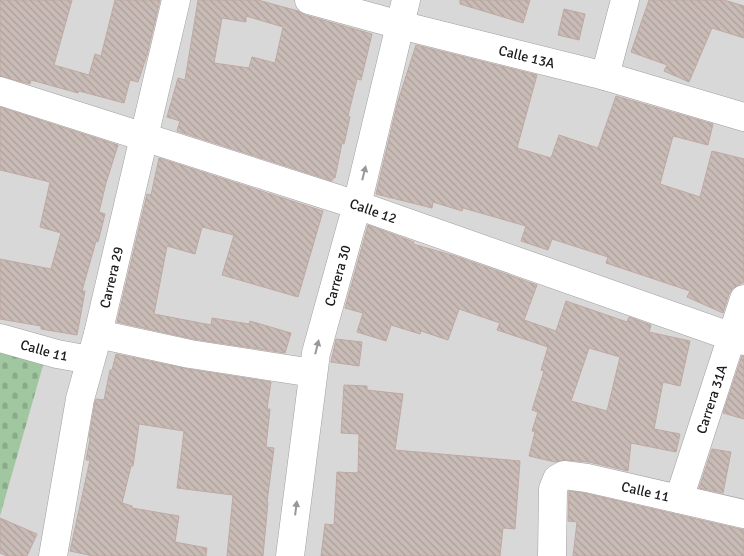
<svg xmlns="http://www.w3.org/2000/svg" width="744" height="556" font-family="Signika,sans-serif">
	<defs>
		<pattern id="cemetery-stones" width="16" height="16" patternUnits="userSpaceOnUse" patternTransform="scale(1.25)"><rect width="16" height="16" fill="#a1c7a0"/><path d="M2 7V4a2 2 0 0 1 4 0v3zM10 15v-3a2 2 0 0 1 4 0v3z" fill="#8aaa89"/></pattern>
		<pattern id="building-back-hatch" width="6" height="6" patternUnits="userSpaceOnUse" patternTransform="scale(1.25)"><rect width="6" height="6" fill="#c9bbb6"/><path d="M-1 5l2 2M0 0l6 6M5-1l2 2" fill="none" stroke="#aca09c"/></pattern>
	</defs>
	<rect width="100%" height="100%" fill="#ede6e0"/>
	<rect fill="#d9d8d8" x="0" y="0" width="744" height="556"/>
	<path fill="url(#cemetery-stones)" d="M0,349L44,362L0,516Z"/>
	<g fill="url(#building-back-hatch)" stroke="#bfa9a2" fill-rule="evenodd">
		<path d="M0,0H72L54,65L89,75L95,54L101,56L115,0H160L147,55L138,82L130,80L124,103L79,91L78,93L31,80L30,84L0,76Z"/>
		<path d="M198,0H258L298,11L305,15L372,34L361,80L357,79L348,116L350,117L344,144L342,143L335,178H333L332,181L177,131L180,121L167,117L178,78L185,80ZM246,16L283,27L275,63L252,57L249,68L214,63L222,18L246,22Z"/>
		<path d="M460,0H530L523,23L460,4Z"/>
		<path d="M649,0H724L744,6V38L712,28L689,82L664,71L667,65L631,52Z"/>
		<path d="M564,9L585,14L579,40L558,35Z"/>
		<path d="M416,45L537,75L517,148L551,158L559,135L598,148L616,96L713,124L708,145L673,136L660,184L700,197L712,151L744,159V282L733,288L729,294L723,313L687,297L690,291L606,263L608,257L552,239L548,250L521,241L526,226L463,208L462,211L433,202L432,208L376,194L398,101Z"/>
		<path d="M0,107L118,145L106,183L99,212L105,214L98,242L96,241L82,291H85L77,335L41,329V326L0,319V259L51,269L61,233L40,227L50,182L0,170Z"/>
		<path d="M159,158L323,211L298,297L222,275L234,235L202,227L195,254L167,246L154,314L211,325L212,318L249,324L250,321L291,333L285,353L193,339L117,322L147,194L151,195Z"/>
		<path d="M368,225L414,242L413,244L455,256L537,285L524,320L556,331L566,301L627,322L629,317L651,325L649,332L690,341L680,386L663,382L654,429L680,434L676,452L631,443L628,471L589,462L566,460L555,462L529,456L535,432L532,431L538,412L532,410L544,371L541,370L548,347L497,330L500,323L459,309L448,340L421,331L420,334L391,325L386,341L357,332L363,313L345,308ZM589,348L620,357L607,411L571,401Z"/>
		<path d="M336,339L362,342L359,366L331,362Z"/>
		<path d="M116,354L188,369L271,382L267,409H270L266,447L274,448L267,502H268L263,556H227L233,495L177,488L184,431L139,424L133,466H131L122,503L132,506V508L179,516L175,542L207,548L206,556H93L70,551L90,460H86L90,439L89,438L95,402L96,399L104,400L110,370H112Z"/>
		<path d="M742,356H744V419L723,413Z"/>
		<path d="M344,385L367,386V390L403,394L395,450L520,461L515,529L503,528L500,556H321L325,524L334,525L337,472L358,473L359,434L341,433Z"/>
		<path d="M712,449L731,452L723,493L699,488Z"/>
		<path d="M569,491L584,493L744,530V556H573L577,522L568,521Z"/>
		<path d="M0,518L37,534L27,556H7L0,553Z"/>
	</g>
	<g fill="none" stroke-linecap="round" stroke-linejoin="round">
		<defs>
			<g id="minor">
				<path id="s1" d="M309,0L400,25L605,76L744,117"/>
				<path d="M605,76L625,0"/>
				<path id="s2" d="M0,91L357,205L744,341"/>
				<path d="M98,334L190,354L313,373"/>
				<path id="s3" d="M0,338L57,354L90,360"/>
				<path id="s4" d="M679,499L744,299"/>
				<path id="s5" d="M53,556L80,399L98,334L176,0"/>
				<path id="s6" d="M290,556L316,353L357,205L406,0"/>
				<path id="s7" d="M552,556L553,489L557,479L564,475L587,478L744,514"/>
			</g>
		</defs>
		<use href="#minor" stroke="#9f9f9f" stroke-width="29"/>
		<use href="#minor" stroke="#fff" stroke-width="28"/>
	</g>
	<defs><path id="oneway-solid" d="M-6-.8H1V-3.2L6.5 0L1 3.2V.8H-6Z" transform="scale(1.25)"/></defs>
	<g fill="#989898">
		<use href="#oneway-solid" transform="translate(364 173) rotate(-76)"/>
		<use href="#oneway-solid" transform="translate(317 347) rotate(-76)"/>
		<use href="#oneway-solid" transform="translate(296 508) rotate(-83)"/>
	</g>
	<g text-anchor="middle" stroke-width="5" stroke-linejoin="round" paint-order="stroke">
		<g font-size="14" fill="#1b1b1b" stroke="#fff">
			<text dy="5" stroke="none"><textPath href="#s1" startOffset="225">Calle 13A</textPath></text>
			<text dy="5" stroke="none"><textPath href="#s2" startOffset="392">Calle 12</textPath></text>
			<text dy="5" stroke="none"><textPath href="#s6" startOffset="285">Carrera 30</textPath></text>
			<text dy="5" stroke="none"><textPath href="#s5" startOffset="285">Carrera 29</textPath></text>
			<text dy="5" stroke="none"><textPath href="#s3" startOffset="46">Calle 11</textPath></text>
			<text dy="5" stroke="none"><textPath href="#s4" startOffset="105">Carrera 31A</textPath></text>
			<text dy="5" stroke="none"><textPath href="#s7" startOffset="169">Calle 11</textPath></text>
		</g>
	</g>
</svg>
